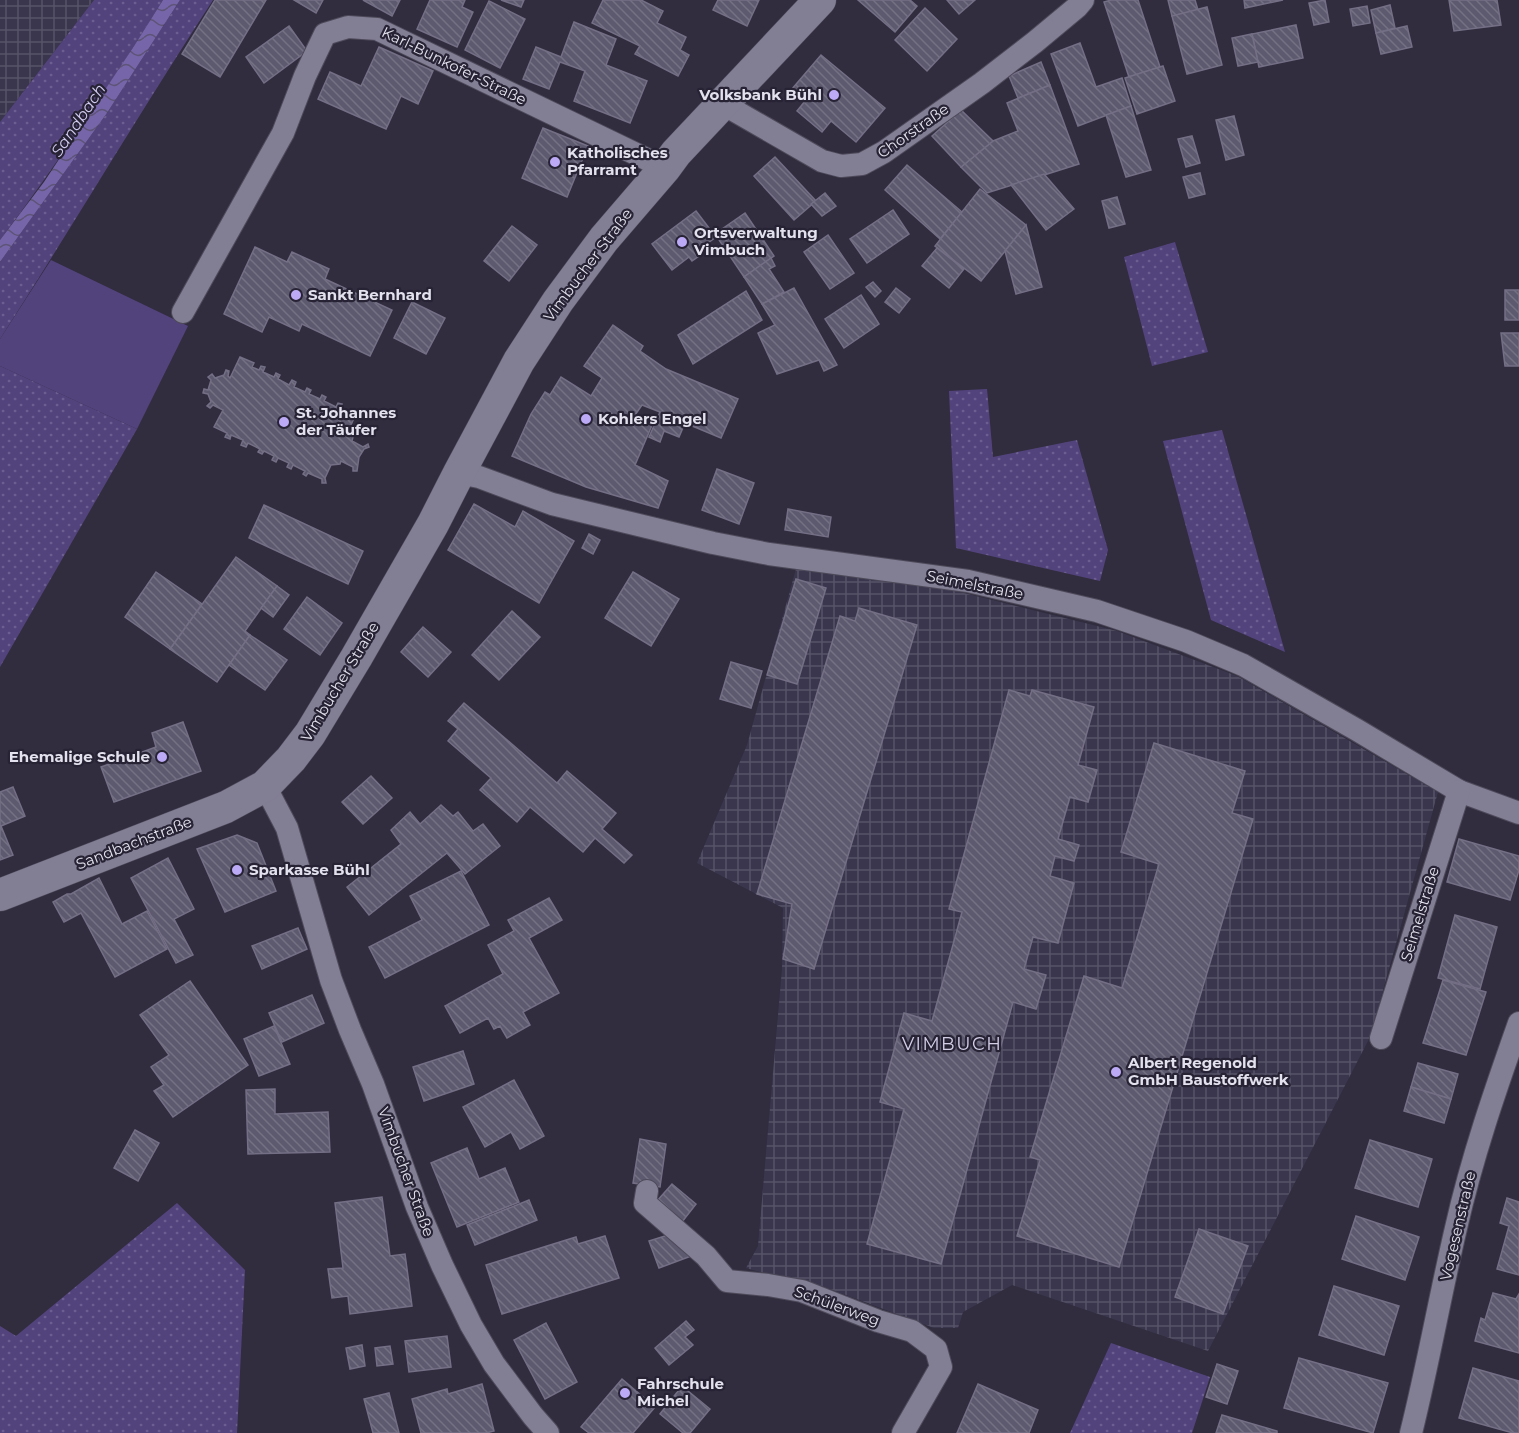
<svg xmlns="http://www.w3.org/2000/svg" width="1519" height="1433" font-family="Montserrat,sans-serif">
	<defs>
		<pattern id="industrial-grid" width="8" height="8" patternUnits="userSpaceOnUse" patternTransform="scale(1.5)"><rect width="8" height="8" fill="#3a364d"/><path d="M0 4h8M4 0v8" fill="none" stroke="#565367"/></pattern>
		<pattern id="grass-dots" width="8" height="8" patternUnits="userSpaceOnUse" patternTransform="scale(1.5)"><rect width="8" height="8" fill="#53437d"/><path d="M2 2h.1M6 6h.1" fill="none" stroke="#6c5e90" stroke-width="1.8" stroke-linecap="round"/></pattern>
		<pattern id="water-waves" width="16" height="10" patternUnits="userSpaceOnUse" patternTransform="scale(1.5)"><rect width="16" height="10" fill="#7665a8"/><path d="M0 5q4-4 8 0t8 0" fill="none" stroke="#5d5478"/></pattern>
		<pattern id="building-back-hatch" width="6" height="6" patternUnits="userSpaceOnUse" patternTransform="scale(1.5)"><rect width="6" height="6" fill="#5d596e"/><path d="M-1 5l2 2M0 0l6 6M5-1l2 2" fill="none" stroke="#747183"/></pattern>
	</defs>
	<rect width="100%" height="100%" fill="#312d3f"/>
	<g fill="url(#industrial-grid)">
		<path d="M0,0H94L0,122Z"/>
		<path d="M796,569L956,591L1117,631L1237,676L1438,792L1370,1037L1208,1351L1012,1285L963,1312L958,1328H934L822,1286L760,1272L746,1268L758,1246L782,969L783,908L697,863L747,745Z"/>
	</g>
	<g fill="url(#grass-dots)">
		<path d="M94,0H163C112,82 58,163 0,240V122Z"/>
		<path d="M180,0H213C140,112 72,227 0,339V262L107,113Z"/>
		<path d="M1175,242L1208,352L1152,366L1124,257Z"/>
		<path d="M0,366L137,429L0,667Z"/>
		<path d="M987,389L993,457L1077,440L1108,550L1100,581L956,548L949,391Z"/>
		<path d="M1222,430L1285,652L1211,620L1163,441Z"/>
		<path d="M177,1203L245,1270L237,1433H0V1326L16,1336Z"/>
		<path d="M1111,1343L1210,1377L1192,1433H1070Z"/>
	</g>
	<path fill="#53437d" d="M51,260L188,326L137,429L0,366V339Z"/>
	<path fill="url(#water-waves)" d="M163,0H180L107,113L0,262V240L44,182L134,46Z"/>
	<g fill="url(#building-back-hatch)" stroke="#746f85" stroke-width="1.5">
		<path d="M215,0H266L220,77L182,54Z"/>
		<path d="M294,0H323L316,13Z"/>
		<path d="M363,0H400L392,16Z"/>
		<path d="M430,0H465L462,7L473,12L457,47L417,29Z"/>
		<path d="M501,0H524L521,7Z"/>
		<path d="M603,0H641L663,11L657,23L686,37L680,50L689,55L678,76L635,54L640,46L592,23Z"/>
		<path d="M718,0H759L747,26L713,10Z"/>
		<path d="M858,0H910L917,6L895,32Z"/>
		<path d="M947,0H975L959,14Z"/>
		<path d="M1111,0H1138L1160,67L1129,77L1104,2Z"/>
		<path d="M1168,0H1195L1198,10L1172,16Z"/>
		<path d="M1244,0H1283L1245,8Z"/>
		<path d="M1325,0L1329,22L1314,25L1309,3Z"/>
		<path d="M1449,0H1497L1501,25L1454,31Z"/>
		<path d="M489,1L525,19L500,68L465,50Z"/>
		<path d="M1390,5L1395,28L1376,33L1371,10Z"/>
		<path d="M1367,6L1370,23L1353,26L1350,9Z"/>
		<path d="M1207,7L1222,65L1187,74L1172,16Z"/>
		<path d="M925,8L957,39L927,71L895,40Z"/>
		<path d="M574,22L616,39L606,65L647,81L630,123L574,101L585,71L560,62L549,89L523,79L536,47L561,57Z"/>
		<path d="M1296,25L1303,58L1259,67L1252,34Z"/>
		<path d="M289,26L307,51L264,83L246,57Z"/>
		<path d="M1407,26L1412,47L1381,54L1376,33Z"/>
		<path d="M1252,34L1258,62L1238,66L1232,38Z"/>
		<path d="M1080,43L1096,87L1122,78L1131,106L1078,126L1051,54Z"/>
		<path d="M379,47L433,71L418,104L401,96L386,129L318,99L330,72L361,86Z"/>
		<path d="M821,55L885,108L856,142L831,121L822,132L797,111L806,100L792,89Z"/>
		<path d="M1041,62L1050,85L1018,98L1009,76Z"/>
		<path d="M1163,66L1175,101L1137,114L1125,78Z"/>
		<path d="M1050,85L1079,164L987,193L961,167L993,141L1018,131L1007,103Z"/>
		<path d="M1131,106L1151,170L1126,177L1106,115Z"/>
		<path d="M961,110L993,141L961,167L932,136Z"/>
		<path d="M1234,116L1244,155L1226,160L1216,120Z"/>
		<path d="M543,128L588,146L567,197L522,178Z"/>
		<path d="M1192,136L1200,163L1186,167L1178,139Z"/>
		<path d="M775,157L816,201L794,220L754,176Z"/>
		<path d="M907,165L962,212L940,239L885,190Z"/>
		<path d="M1200,173L1205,194L1189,198L1183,177Z"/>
		<path d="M1044,174L1074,209L1046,230L1011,185Z"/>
		<path d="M980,189L1026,225L981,281L935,246Z"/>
		<path d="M825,193L836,206L822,216L811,204Z"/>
		<path d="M1117,197L1125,224L1109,228L1102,201Z"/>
		<path d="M893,210L909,234L867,263L850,239Z"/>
		<path d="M696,211L716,237L701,248L705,252L692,261L689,257L672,270L652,244Z"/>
		<path d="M745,213L774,256L744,277L715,234Z"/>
		<path d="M1026,225L1042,287L1016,294L1005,251Z"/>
		<path d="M512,226L537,245L509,281L484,261Z"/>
		<path d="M828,235L854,273L830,289L804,252Z"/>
		<path d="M255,247L287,262L292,252L329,269L325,279L392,310L370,356L302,324L299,331L269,317L262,332L224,314Z"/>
		<path d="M937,248L964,269L949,288L922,266Z"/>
		<path d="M771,258L775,266L769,269L784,292L762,304L744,277Z"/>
		<path d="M873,282L881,291L875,297L866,287Z"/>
		<path d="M794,288L837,365L824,371L819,360L777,374L758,333L775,325L762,304Z"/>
		<path d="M896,288L910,299L899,313L885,302Z"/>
		<rect x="1505" y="290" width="14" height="30"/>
		<path d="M746,291L762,320L693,364L678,335Z"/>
		<path d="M861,295L879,324L844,348L825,319Z"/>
		<path d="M412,302L445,318L426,354L394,338Z"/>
		<path d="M613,325L643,346L640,351L666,369L738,399L721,438L685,423L679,437L664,431L660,442L649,437L660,412L642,405L635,415L653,423L635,465L668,481L658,508L586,487L512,456L531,414L545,392L550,395L561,377L591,396L602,378L584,366Z"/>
		<path d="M1501,333H1519V366H1505Z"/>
		<path d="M240,357L254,363L252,367L259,370L261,366L265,367L263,372L274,377L276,373L280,375L278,379L289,385L292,380L296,382L294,387L305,392L307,388L311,390L309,394L320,399L322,395L326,397L324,401L336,407L338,403L342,404L340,409L352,414L357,412L358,416L354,418L348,432L353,437L352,441L363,447L368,444L369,447L364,449L359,457L357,471H353V467L341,461L340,464L331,465L325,478L326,483H322V479L308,473L306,476L303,474L305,471L293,465L291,469L287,467L289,463L278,458L276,462L272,460L274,456L264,451L262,454L258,452L260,449L248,443L246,447L241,445L243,440L231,435L230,439L225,437L227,433L214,427L223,410L213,405L210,408L207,406L211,402L208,394L203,393L204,389L208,390L211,380L208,377L212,374L215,378L224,375L226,370L229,371L228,376L230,378Z"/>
		<path d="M717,469L754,483L739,524L702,510Z"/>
		<path d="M474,504L515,527L523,511L574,541L539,603L448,550Z"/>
		<path d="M264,505L363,551L348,584L249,538Z"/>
		<path d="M788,509L831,517L828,537L785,530Z"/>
		<path d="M589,534L600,540L593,554L582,548Z"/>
		<path d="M236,557L277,586L245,631L250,635L217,682L170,649Z"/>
		<path d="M156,572L202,604L170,649L125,617Z"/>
		<path d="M633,572L679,599L651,646L605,618Z"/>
		<path d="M796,579L826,588L797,684L767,675Z"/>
		<path d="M277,586L289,595L273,617L261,608Z"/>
		<path d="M307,597L342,623L320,655L284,629Z"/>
		<path d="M859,608L917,625L814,969L783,959L792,904L757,894L840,616L855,621Z"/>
		<path d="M512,611L540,637L499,680L472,655Z"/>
		<path d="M423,627L451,652L428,677L401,652Z"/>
		<path d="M250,635L287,660L265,690L229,665Z"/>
		<path d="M731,662L762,671L751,708L720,699Z"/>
		<path d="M1009,690L1030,696L1032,690L1094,707L1078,765L1097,770L1088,802L1070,797L1058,839L1079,845L1074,861L1055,856L1050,876L1074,883L1058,943L1033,937L1024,969L1046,975L1036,1009L1013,1002L941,1264L867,1244L904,1109L880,1102L904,1013L932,1021L962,912L949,909Z"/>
		<path d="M464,703L557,783L567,771L616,813L602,829L632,855L624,863L595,838L583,852L530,807L517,822L480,790L491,778L448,741L458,729L448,721Z"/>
		<path d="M183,722L201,771L114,802L101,767L156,747L152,733Z"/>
		<path d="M1154,743L1245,771L1232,813L1253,819L1119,1267L1017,1236L1040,1160L1030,1157L1084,976L1122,988L1159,864L1121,852Z"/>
		<path d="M371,776L392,798L363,824L342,802Z"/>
		<path d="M13,787L25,816L1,826L13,855L0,860V792Z"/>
		<path d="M441,805L453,816L458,812L473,831L483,824L500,846L465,874L447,853L369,915L347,887L401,844L391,830L410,812L420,824Z"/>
		<path d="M237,835L257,843L276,891L225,912L197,849Z"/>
		<path d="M1459,839L1519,856V870L1510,900L1447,882Z"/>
		<path d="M168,858L194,909L174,919L193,955L176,963L131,878Z"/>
		<path d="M461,871L489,925L385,978L369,947L422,920L410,896Z"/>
		<path d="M99,878L122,924L147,911L167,949L115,977L81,913L64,922L53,902L67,894H71Z"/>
		<path d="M549,898L562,920L529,938L559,993L523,1012L530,1025L507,1038L500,1026L494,1029L488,1018L460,1033L445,1006L503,974L488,945L514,931L508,920Z"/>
		<path d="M1455,915L1497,927L1480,989L1438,978Z"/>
		<path d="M298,928L307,949L262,969L252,946Z"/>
		<path d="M1443,980L1486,992L1466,1055L1423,1043Z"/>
		<path d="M190,981L248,1065L173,1117L154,1091L164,1085L151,1067L169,1055L140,1015Z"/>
		<path d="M312,995L324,1023L282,1042L269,1013Z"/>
		<path d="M274,1026L290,1064L259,1076L244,1039Z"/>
		<path d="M463,1051L474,1084L424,1101L413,1067Z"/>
		<path d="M1418,1063L1458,1074L1451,1099L1411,1087Z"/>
		<path d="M514,1080L544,1136L520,1149L511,1132L485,1147L463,1107Z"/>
		<path d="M1411,1087L1451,1099L1444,1123L1404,1111Z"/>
		<path d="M275,1089V1114L328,1112L330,1152L248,1154L246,1090Z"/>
		<path d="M135,1130L159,1143L138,1181L114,1168Z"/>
		<path d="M640,1139L666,1144L660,1187L633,1183Z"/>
		<path d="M1370,1140L1432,1159L1418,1207L1355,1188Z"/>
		<path d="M467,1148L479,1179L505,1168L519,1202L457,1227L431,1163Z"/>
		<path d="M672,1184L696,1204L682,1222L657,1201Z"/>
		<path d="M382,1197L390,1256L405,1254L412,1306L350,1314L348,1296L332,1298L328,1269L343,1268L335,1203Z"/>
		<path d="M1507,1198L1519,1202V1275L1497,1269L1509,1226L1500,1223Z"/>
		<path d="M529,1200L537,1220L475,1245L467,1225Z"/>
		<path d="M1356,1216L1419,1237L1405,1280L1342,1259Z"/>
		<path d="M1199,1229L1248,1246L1223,1314L1175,1297Z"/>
		<path d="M671,1234L694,1255L659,1268L649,1241Z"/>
		<path d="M605,1236L619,1278L502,1314L486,1265L576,1237L578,1244Z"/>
		<path d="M1334,1286L1399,1306L1384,1355L1319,1335Z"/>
		<path d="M1493,1293L1516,1299L1519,1294V1353L1475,1341L1481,1318L1485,1320Z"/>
		<path d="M686,1321L694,1330L685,1337L693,1345L669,1365L655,1348Z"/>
		<path d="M546,1323L577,1382L545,1399L514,1340Z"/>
		<path d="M447,1336L451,1367L409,1372L405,1341Z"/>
		<path d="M362,1345L365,1366L350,1369L346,1348Z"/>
		<path d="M390,1346L393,1364L377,1366L375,1348Z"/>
		<path d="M1299,1358L1388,1383L1373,1433L1284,1408Z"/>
		<path d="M1217,1364L1238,1371L1227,1404L1206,1397Z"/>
		<path d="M1473,1368L1519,1381V1433H1513L1459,1418Z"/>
		<path d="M622,1379L655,1407L633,1433H589L581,1427Z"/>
		<path d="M482,1384L494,1431L486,1433H421L412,1399L447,1389L448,1394Z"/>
		<path d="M978,1384L1038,1410L1029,1433H957Z"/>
		<path d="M682,1386L710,1409L690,1433H683L660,1414Z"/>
		<path d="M389,1393L399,1433H373L364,1399Z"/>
		<path d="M1222,1415L1277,1431V1433H1216Z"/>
	</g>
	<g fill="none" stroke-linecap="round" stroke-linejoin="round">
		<defs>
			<g id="street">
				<path d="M723,104L822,161L841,166L862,164L884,152L982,83L1035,42L1077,7L1083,0"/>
				<path d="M183,312L283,133L305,76L325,34L348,27L377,29L665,168"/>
				<path d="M459,473L479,477L552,504L713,543L769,554L968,581L1097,611L1186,641L1243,665L1357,730L1459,791L1519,813"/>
				<path d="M265,786L287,828L331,980L350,1030L373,1084L417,1207L442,1265L471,1325L494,1364L533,1416L548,1433"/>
				<path d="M1381,1038L1459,791"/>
				<path d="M647,1191L645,1203L706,1256L727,1281L768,1285L802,1291L878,1321L912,1331L936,1349L941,1367L903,1433"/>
				<path d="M1411,1433C1428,1365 1440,1296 1456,1228C1472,1157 1495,1091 1519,1023"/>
			</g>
			<path id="secondary" d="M0,895L226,807L265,786L291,759L310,734L356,658L433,524L459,473L519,361L558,301L604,239L665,168L676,153L820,0"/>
		</defs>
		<use href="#street" stroke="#4e4a5a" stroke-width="24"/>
		<use href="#secondary" stroke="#4e4a5a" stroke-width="33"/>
		<use href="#street" stroke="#827e94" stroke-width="22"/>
		<use href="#secondary" stroke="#827e94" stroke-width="32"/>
	</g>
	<g fill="#bcaaf6" stroke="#272335" stroke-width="2">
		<circle cx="834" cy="95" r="6"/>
		<circle cx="555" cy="162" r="6"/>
		<circle cx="682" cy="242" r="6"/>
		<circle cx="296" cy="295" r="6"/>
		<circle cx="586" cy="419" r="6"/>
		<circle cx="284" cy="422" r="6"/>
		<circle cx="162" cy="757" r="6"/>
		<circle cx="237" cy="870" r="6"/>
		<circle cx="1116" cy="1072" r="6"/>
		<circle cx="625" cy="1393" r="6"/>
	</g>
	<g text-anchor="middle" stroke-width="4.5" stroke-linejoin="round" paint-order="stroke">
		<g font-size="15" fill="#e3e1ed" stroke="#272335">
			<text transform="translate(454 66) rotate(26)" y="5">Karl-Bunkofer-Straße</text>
			<text transform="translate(913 131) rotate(-35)" y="5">Chorstraße</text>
			<text transform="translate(588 265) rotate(-53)" y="5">Vimbucher Straße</text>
			<text transform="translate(975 585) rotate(11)" y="5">Seimelstraße</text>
			<text transform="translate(340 682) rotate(-59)" y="5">Vimbucher Straße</text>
			<text transform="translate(134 843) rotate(-21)" y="5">Sandbachstraße</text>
			<text transform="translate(1420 914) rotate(-73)" y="5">Seimelstraße</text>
			<text transform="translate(406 1172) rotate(70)" y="5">Vimbucher Straße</text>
			<text transform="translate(1458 1226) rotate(-77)" y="5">Vogesenstraße</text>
			<text transform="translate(837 1306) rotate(20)" y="5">Schülerweg</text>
		</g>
		<g font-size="15" font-weight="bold" fill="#e3e1ed" stroke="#272335" text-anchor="start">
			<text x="822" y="100" text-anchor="end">Volksbank Bühl</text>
			<text x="567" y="158">Katholisches<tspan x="567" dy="17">Pfarramt</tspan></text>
			<text x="694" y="238">Ortsverwaltung<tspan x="694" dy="17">Vimbuch</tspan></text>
			<text x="308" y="300">Sankt Bernhard</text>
			<text x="296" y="418">St. Johannes<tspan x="296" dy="17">der Täufer</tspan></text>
			<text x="598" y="424">Kohlers Engel</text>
			<text x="150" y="762" text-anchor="end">Ehemalige Schule</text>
			<text x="249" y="875">Sparkasse Bühl</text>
			<text x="1128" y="1068">Albert Regenold<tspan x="1128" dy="17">GmbH Baustoffwerk</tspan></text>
			<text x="637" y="1389">Fahrschule<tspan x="637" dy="17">Michel</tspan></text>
		</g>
		<g font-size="16" font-style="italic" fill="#d3cbf1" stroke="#272335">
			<text transform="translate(78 120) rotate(-56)" y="6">Sandbach</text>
		</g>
		<g font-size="18" letter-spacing="1.5" fill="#d4cfe7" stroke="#272335">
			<text x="952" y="1050">VIMBUCH</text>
		</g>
	</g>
</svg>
